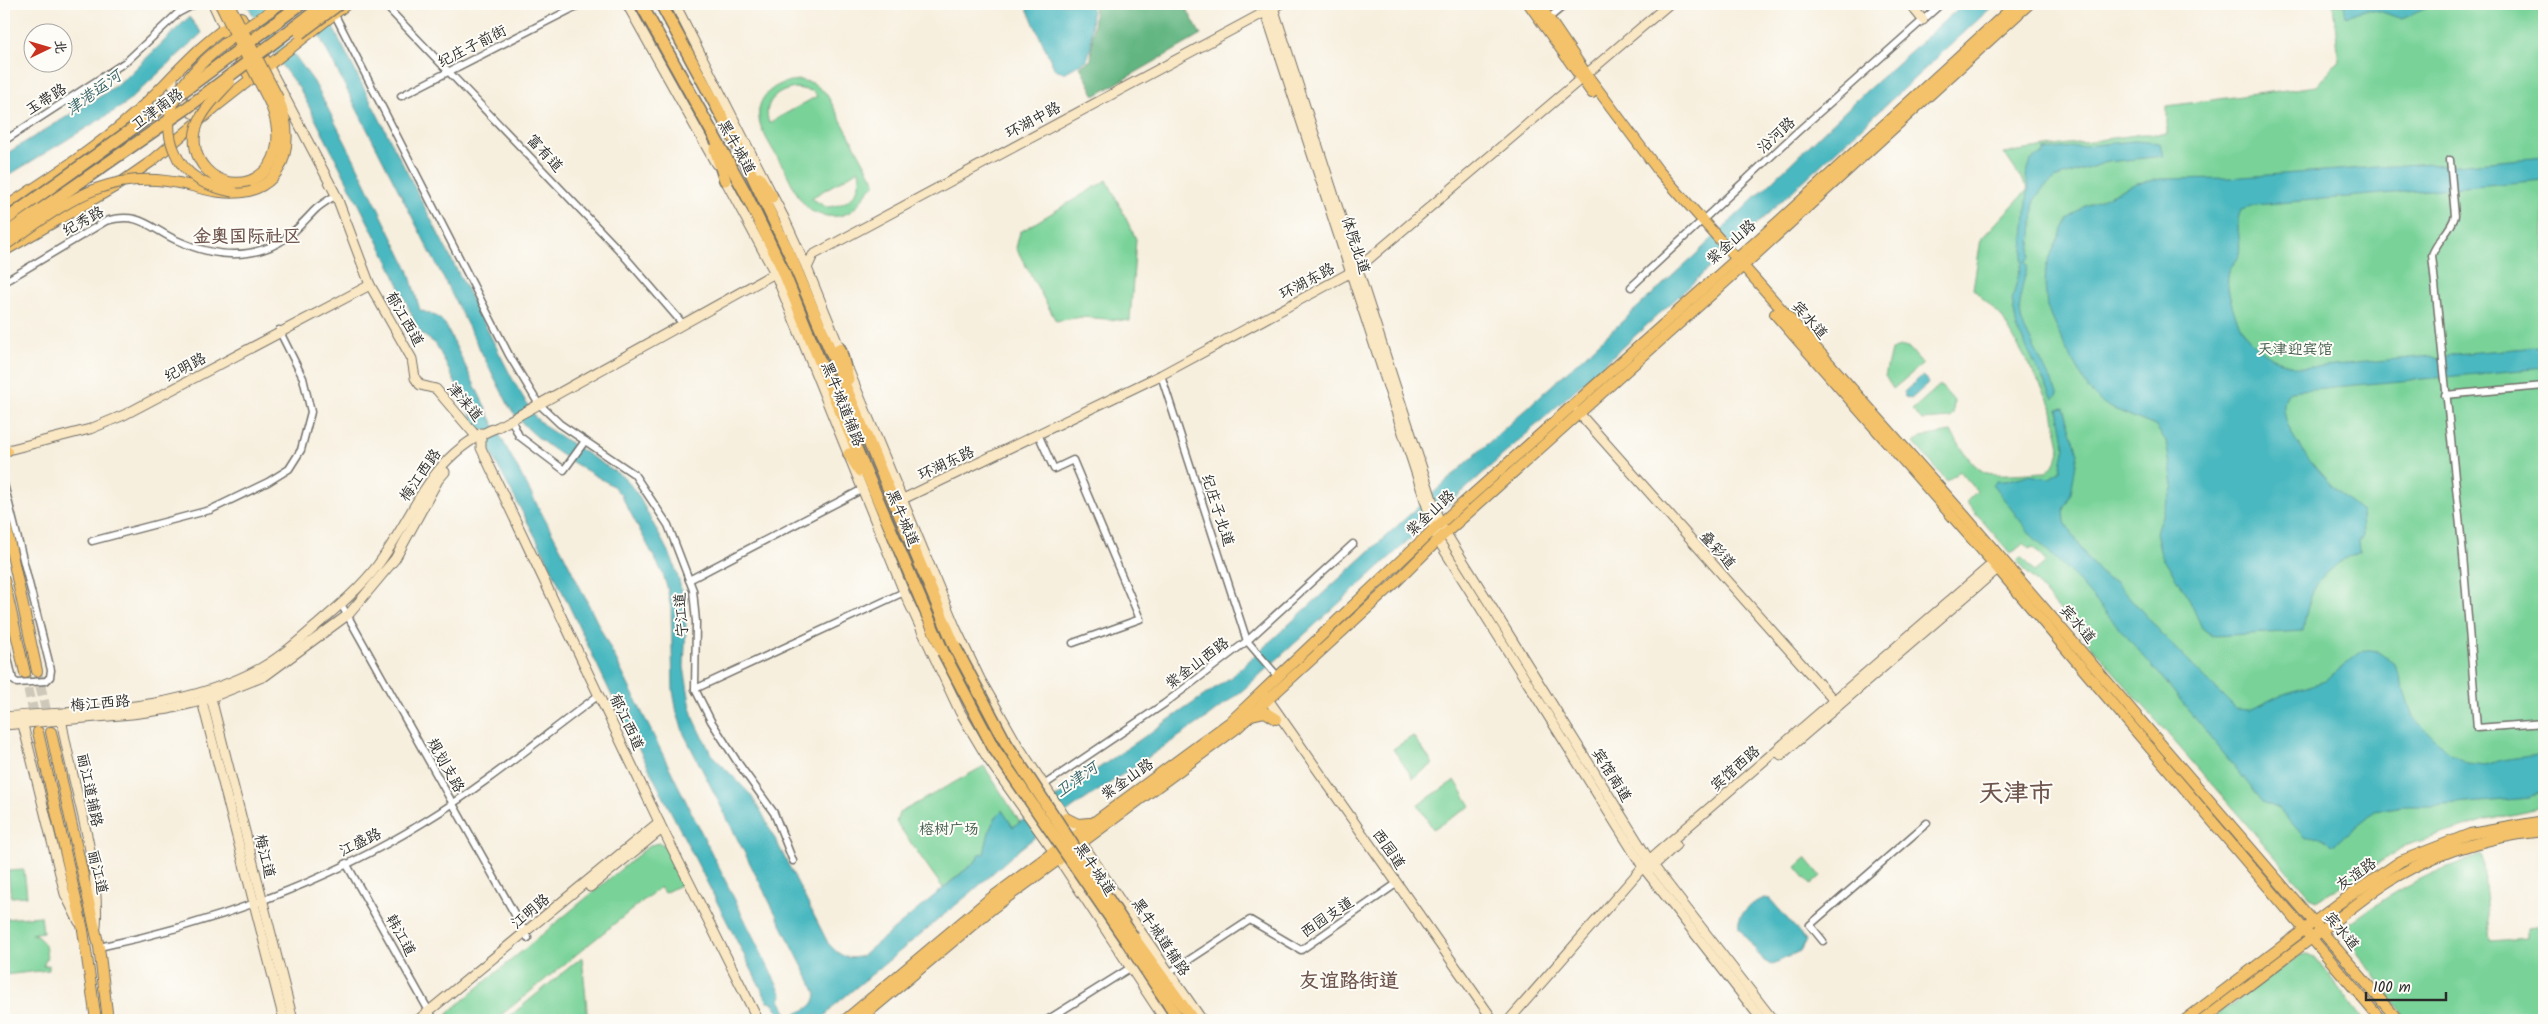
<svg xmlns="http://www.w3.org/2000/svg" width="2548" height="1024" font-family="Kalam,'LXGW WenKai TC',sans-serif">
	<rect width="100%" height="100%" fill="#fdfcf7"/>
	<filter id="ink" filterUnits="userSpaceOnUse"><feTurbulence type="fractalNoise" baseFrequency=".02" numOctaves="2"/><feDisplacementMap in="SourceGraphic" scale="10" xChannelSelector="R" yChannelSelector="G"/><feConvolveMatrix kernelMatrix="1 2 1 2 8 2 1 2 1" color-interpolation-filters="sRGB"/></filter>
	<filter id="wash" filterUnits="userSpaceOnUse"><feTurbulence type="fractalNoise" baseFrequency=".0096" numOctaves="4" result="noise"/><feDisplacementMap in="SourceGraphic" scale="20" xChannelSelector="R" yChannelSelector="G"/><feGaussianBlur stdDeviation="1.12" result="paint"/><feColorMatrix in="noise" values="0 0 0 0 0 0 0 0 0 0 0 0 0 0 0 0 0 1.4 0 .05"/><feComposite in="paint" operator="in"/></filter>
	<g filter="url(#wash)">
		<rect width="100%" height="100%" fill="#f7efde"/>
		<g fill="#79d399" stroke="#527f62" fill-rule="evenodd">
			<path d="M2333,4H2544V808L2486,820L2408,845L2317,900L2310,897L2017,561L2021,557L2034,572L2046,562L2033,547L2029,549L2024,543L2011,554L1966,502L1977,491L1960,471L1947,481L1914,443L1921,437L1951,432C1960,445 1970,464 1984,472C1995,477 2033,472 2047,472L2056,462L2060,447L2052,406L2002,317L1973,289L1981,239L2028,189L2004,153L2142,134H2167V106L2316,86L2339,60Z"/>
			<path d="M800,80L813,83L826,93L876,184C863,192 860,210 843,215C833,218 819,216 810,210C798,200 791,181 784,168C776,155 767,141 761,127C751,99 774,81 800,80ZM796,88L812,91L817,96L769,123C762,103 777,90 796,88ZM859,170C863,193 848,206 826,207L811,198Z"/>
			<path d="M1107,180L1136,239L1130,321L1082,317L1056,321L1016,248L1020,232Z"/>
			<path d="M1908,347L1923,364L1893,389L1885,376L1891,350L1900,347Z"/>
			<path d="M1940,385L1954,401L1953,415L1950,418L1922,420L1912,410Z"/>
			<path d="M1413,736L1433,764L1413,778L1393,749Z"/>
			<path d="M984,766L1020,822L1013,827L1002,811C989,823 988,838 984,855L981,853L976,861L943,888L896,822L899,813Z"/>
			<path d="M1455,780L1471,806L1433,829L1418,805Z"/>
			<path d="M660,843L664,845L682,884L664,893L660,887L495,1020H444L445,1017L456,1006L650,845Z"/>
			<path d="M2482,855L2491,941L2527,938V927L2544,925V1020H2428L2423,1014L2415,1020H2407L2348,939L2347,931L2350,923C2395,890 2428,872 2482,855Z"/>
			<path d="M1806,858L1821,876L1811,885L1796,867Z"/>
			<path d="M24,870L27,896L11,897L8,871Z"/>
			<path d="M41,916L43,932L31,934L36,935L45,944L47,958L43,966L49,965V970L4,975V919Z"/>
			<path d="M2308,954L2315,957L2363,1020H2210L2300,955Z"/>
			<path d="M582,957L588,1020H505Z"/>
		</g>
		<path fill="#62b581" stroke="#467056" d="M1095,4H1184L1201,35L1095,96L1080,66L1091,60Z"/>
		<g fill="#49b8c0" stroke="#3a7276">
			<path d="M247,4H263L287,49L293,53L314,82L354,159L408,269L420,310L438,317L445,324L491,419L562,551L782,995L780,1000L789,1017C801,1010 815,1010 816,993L684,734L677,713L673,691L671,608L667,587L662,572L621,495L613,486C576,464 536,444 510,408L303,4H321L514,382L535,417L547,428L625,478L638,495L673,561L680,584L686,626L684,667L692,714L711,754L750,794L762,813L828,943C838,954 846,961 862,956L976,861L981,853L984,854C988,837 989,823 1002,810L1013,827L1231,677L1693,257L1863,94L1963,4H1995L1668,306L1243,690L1205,719L1074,807L1016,852L974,890L836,1004L824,1017L813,1015L805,1020H784L773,1003L768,1002L611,694L544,553L476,425L436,344L423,335L416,325L391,267L301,91L279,62Z"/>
			<path d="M1025,4H1092L1091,47L1087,60L1064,73L1055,70Z"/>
			<path d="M2344,4H2436L2402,19C2377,11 2371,4 2346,17Z"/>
			<path d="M189,17L202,33L124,105L4,178V155L104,94L129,75Z"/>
			<path d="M2134,141L2160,143L2163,156L2108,162L2057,178L2044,187L2035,199L2030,258L2025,261L2028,266C2022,286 2017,302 2022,323L2058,395L2053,399L2017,329L2012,300L2022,262L2028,189L2026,176L2031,160L2044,153V150Z"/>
			<path d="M2544,157V180L2255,205L2241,209C2240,214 2237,220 2238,224C2238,235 2241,243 2239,255C2238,261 2231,265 2229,271C2226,282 2229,295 2232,305C2243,342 2265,360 2302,368L2431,356L2438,359L2455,354L2539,347L2544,348V368L2290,391C2262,420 2339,497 2362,512L2363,538L2359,540L2360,551C2317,573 2311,585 2303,631L2212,636L2202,628L2188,597L2161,555L2156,532L2173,486L2166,441L2155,426L2104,405L2089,390L2069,355L2047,307L2045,285L2046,267L2052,252L2068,219L2083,207L2137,183L2161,179L2228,178L2431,163L2443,166L2455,165Z"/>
			<path d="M1922,376L1926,379L1928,384L1911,399L1905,397L1904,392Z"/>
			<path d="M2064,408L2078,453L2071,493L2064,510L2065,522L2088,559L2106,579L2116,582L2174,647L2236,709L2250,710L2278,696L2325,681L2363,650L2379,652L2393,662L2401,681L2413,717L2449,753L2467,763L2484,765L2502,760L2544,754V790L2530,798L2431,806H2402L2375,811L2332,846C2323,834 2318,838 2305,838L2279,809L2263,802L2160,675L2075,577L2032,536L1993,485L1997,481H2006L2028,475L2050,478L2060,470L2065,447L2058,409Z"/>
			<path d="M1765,898L1770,899L1806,940L1800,951L1771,965L1764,961L1739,928C1736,913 1753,902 1765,898Z"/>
		</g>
	</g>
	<g filter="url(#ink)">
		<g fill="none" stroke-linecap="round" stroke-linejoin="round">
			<g stroke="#cec8ba" stroke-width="10" stroke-dasharray="10 5" stroke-linecap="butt">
				<path d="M37,671L51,732"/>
				<path d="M25,674L36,723"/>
			</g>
			<defs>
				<g id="street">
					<path d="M384,4L619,250L683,324"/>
					<path d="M335,15L509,355L538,403L560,424L634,474L668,525L693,590L696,622L695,689L711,721L738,763L774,813L793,861"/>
					<path d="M1549,18L1566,4"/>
					<path d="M401,96L581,4"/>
					<path d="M4,141L127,61L178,13L195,4"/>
					<path d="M2450,160L2455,216C2451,231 2437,240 2432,255L2463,555L2477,728L2544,723"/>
					<path d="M4,282L106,221C138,211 149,227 176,240C209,255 245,261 278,243C293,235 303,222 315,210C321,204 329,200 336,195"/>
					<path d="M1631,287L1796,133L1941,4"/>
					<path d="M1161,375L1247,641L1279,678"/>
					<path d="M2445,395L2544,386"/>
					<path d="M511,419L519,436L564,470L585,441"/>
					<path d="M1038,434L1054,469L1073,460L1140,619L1073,643"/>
					<path d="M4,484L51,670L50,677L46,681L17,683L13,680L4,640"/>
					<path d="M92,541L210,510L268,482L289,469L301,450L311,412L303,378L279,330"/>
					<path d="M689,580L863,489"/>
					<path d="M341,604L528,938"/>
					<path d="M695,689L904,592"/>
					<path d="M1044,785L1164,704L1247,641L1353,544"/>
					<path d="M346,863L434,1020"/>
					<path d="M1823,941L1810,925L1927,823"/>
					<path d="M99,947C211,924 326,883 424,822C485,785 541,738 599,695"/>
					<path d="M1169,973L1250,920L1301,950L1396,884"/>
					<path d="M1047,1020L1130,968"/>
				</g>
				<g id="secondary">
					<path d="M213,4L224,28"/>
					<path d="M627,4L716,164"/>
					<path d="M675,4L784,218L807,268L842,354"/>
					<path d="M1263,4L1438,540L1643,867L1762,1020"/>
					<path d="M1272,4L1440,524L1649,860L1773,1020"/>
					<path d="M1910,4L1923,20"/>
					<path d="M268,65L336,195L370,285L412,359L415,378L420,385L436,389L476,436"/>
					<path d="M173,76V86L192,113L205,116"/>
					<path d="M723,176L775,273L904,592L960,712L988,759L1059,859L1165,1020"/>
					<path d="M807,268L813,255L1280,4"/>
					<path d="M849,371L956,629L980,679L1017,744L1141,932L1202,1020"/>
					<path d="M1578,412L1837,704"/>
					<path d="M481,433V448L659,822L758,1020"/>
					<path d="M4,451L90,429L124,415L370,285"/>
					<path d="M903,499L1161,375L1357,269L1669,4"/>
					<path d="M1265,695L1493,1020"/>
					<path d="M211,698L293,1020"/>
					<path d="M202,701L284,1020"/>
					<path d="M4,717C91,710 182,711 261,668C281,657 301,639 318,624C339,606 360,588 377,566C417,513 429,453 498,427L775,273"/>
					<path d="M61,717C71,784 101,860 96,927"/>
					<path d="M22,721L65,894L79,922"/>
					<path d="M4,725L132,714L169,709L202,701L265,676L349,614L395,559L438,480L445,472"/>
					<path d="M1781,755L2002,565"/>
					<path d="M1649,870L1676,845"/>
					<path d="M590,887L662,829"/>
					<path d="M418,1020L659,822"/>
					<path d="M1509,1020L1649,860L1998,559"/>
				</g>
				<g id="primary">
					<path d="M1529,4L1592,93"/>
					<path d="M1539,4L1587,75L1658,170L1964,515L2398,1020"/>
					<path d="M225,33L249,76L253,77"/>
					<path d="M249,181C282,168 282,132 270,103"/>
					<path d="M188,185C207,190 229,196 249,191C291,179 293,132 278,98"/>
					<path d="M4,208C48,179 94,150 134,114C169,82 199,43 241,17L268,65"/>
					<path d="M4,251L116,186L152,161L219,104L347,4"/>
					<path d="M1775,314L1993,563L2381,1020"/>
					<path d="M4,452L7,451"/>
					<path d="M4,517L37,671"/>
					<path d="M4,580L25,673"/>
					<path d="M1252,715L1265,712L1276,719"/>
					<path d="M38,732L83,930L96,1020"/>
					<path d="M51,732L99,947L108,1020"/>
					<path d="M1066,818L1078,824L1089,823"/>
					<path d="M845,1020L987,901L1230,722L1433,530L1779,221L2016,4"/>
					<path d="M859,1020L993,908L1237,728L1396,582L1438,540L1742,267L2029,4"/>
					<path d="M2185,1020L2338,904L2401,861L2470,834L2544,821"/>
					<path d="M2203,1020L2378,888C2428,854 2484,837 2544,831"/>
				</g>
				<g id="highway">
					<path d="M641,4L745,192L782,268L835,399L943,652"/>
					<path d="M661,4L740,150L791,257L955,647"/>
					<path d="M715,149L725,180"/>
					<path d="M759,178L772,197"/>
					<path d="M840,349L848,379"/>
					<path d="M849,454L860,471"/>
					<path d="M1133,937L1193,1020"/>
					<path d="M1127,942L1179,1020"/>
				</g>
			</defs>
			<use href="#street" stroke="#72706a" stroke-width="9"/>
			<use href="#secondary" stroke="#72706a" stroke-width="11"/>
			<use href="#primary" stroke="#72706a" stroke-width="12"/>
			<use href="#highway" stroke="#72706a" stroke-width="14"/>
			<use href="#street" stroke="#fff" stroke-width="6"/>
			<use href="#secondary" stroke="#fae7c3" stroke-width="9"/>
			<use href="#primary" stroke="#f3c26a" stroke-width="10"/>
			<use href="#highway" stroke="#f3c26a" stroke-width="11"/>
			<defs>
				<g id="primary-bridge">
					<path d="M220,4L270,103"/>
					<path d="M229,4L278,98"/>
					<path d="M230,82C218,95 203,109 197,126C186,158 215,191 249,181"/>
					<path d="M234,192C208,187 184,177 174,150C147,84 237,36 280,4"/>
					<path d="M4,246C66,203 108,165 188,185"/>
				</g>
				<g id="highway-bridge">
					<path d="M300,33L339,4"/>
					<path d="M4,221L128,132L301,4"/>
					<path d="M4,235L184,110L325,4"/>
					<path d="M955,647L1006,743L1133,937"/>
					<path d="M943,652L993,747L1127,942"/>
				</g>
			</defs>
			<use href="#primary-bridge" stroke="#72706a" stroke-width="12" stroke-linecap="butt"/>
			<use href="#highway-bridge" stroke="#72706a" stroke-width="14" stroke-linecap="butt"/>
			<use href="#primary-bridge" stroke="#f3c26a" stroke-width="10"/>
			<use href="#highway-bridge" stroke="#f3c26a" stroke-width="11"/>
		</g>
	</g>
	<g text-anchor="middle" stroke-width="4" stroke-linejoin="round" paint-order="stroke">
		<g font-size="15" fill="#2b2b2b" stroke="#fdfcf7">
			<text transform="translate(472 46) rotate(-27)" y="5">纪庄子前街</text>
			<text transform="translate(46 99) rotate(-32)" y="5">玉带路</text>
			<text transform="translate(157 109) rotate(-36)" y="5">卫津南路</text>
			<text transform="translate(1033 120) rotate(-28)" y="5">环湖中路</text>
			<text transform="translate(1776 135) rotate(-43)" y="5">沿河路</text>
			<text transform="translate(737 147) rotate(61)" y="5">黑牛城道</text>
			<text transform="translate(545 153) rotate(47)" y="5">富有道</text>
			<text transform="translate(83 221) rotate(-29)" y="5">纪秀路</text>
			<text transform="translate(1731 242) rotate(-41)" y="5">紫金山路</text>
			<text transform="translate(1356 245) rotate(72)" y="5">体院北道</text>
			<text transform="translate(1307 281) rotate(-28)" y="5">环湖东路</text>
			<text transform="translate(405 319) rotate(60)" y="5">郁江西道</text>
			<text transform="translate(1810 320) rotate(48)" y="5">宾水道</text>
			<text transform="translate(185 367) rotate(-28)" y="5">纪明路</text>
			<text transform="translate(465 402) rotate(49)" y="5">津涞道</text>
			<text transform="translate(843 404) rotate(68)" y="5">黑牛城道辅路</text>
			<text transform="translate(946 463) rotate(-25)" y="5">环湖东路</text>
			<text transform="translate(420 475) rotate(-55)" y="5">梅江西路</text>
			<text transform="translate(1218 510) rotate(72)" y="5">纪庄子北道</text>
			<text transform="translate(1430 513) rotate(-43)" y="5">紫金山路</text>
			<text transform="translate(903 518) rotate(67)" y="5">黑牛城道</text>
			<text transform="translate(1718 550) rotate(48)" y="5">叠彩道</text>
			<text transform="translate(681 615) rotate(-94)" y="5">宁江道</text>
			<text transform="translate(2078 624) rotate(49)" y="5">宾水道</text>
			<text transform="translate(1197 663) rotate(-37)" y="5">紫金山西路</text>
			<text transform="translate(100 703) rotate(-5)" y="5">梅江西路</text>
			<text transform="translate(627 722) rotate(65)" y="5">郁江西道</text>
			<text transform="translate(446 765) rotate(61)" y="5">规划支路</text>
			<text transform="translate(1735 768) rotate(-41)" y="5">宾馆西路</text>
			<text transform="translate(1612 775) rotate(58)" y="5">宾馆南道</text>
			<text transform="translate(1127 779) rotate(-35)" y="5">紫金山路</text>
			<text transform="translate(90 790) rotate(78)" y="5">丽江道辅路</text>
			<text transform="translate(360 842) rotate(-26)" y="5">江盛路</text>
			<text transform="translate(1389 849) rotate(55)" y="5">西园道</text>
			<text transform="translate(265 856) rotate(76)" y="5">梅江道</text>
			<text transform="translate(1095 869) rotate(56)" y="5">黑牛城道</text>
			<text transform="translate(98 872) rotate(77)" y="5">丽江道</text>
			<text transform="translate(2356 874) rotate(-35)" y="5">友谊路</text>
			<text transform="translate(530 911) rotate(-40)" y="5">江明路</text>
			<text transform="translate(1327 917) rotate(-34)" y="5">西园支道</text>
			<text transform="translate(2342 931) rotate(50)" y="5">宾水道</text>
			<text transform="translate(401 935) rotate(61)" y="5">韩江道</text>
			<text transform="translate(1161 937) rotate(56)" y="5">黑牛城道辅路</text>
		</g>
		<g font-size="15" fill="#425d4c" stroke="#fdfcf7">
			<text x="2295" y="354">天津迎宾馆</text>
			<text x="949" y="834">榕树广场</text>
		</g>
		<g font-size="16" font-style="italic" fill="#376367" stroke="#fdfcf7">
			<text transform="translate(93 92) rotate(-36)" y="6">津港运河</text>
			<text transform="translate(1076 779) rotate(-35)" y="6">卫津河</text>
		</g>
		<g font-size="18" font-weight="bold" fill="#6e554e" stroke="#fdfcf7">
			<text x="247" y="242">金奥国际社区</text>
		</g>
		<g font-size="20" font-weight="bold" fill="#6e554e" stroke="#fdfcf7">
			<text x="1349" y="987">友谊路街道</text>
		</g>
		<g font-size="25" font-weight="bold" fill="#6e554e" stroke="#fdfcf7">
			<text x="2016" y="801">天津市</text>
		</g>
	</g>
	<rect width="2548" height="1024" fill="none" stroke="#fdfcf7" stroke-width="20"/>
	<g transform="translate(48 48) rotate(85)"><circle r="24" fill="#fdfcf7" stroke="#a9a8a5"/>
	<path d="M0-4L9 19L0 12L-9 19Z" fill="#c8321e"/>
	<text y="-8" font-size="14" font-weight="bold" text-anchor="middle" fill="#2b2b2b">北</text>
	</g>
	<path d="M2366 992v8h80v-8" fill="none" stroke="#2b2b2b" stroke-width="2.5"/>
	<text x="2373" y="992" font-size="15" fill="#2b2b2b" stroke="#fdfcf7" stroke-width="4" paint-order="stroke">100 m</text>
</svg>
